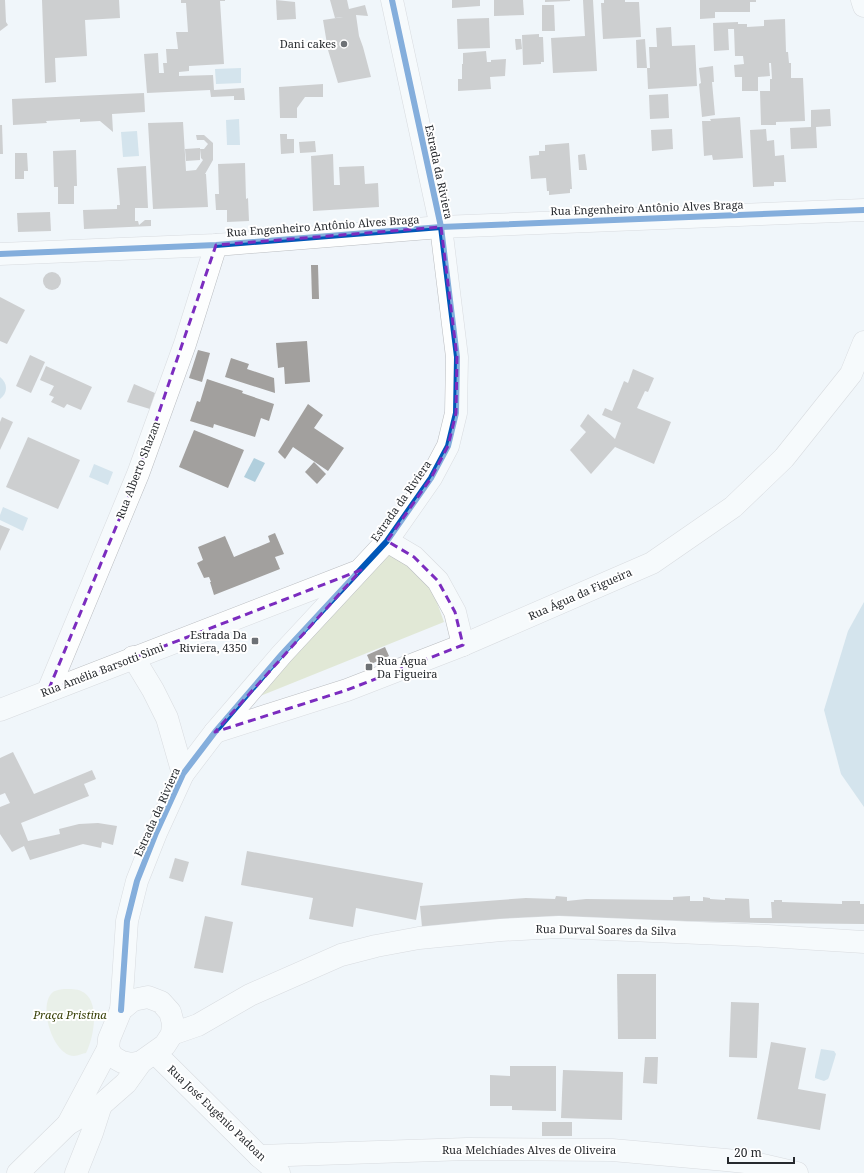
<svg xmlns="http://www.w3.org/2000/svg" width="864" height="1173" font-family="'Noto Serif',serif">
	<rect width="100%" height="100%" fill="#f0f5fa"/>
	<g fill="#e1e8d6">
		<path d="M391,548L433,591L444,622L253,699Z"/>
		<path d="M65,989C70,989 77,989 81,991C101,999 94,1038 86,1053C83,1053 78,1056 74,1056C53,1056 37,1005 53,992C56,990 62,989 65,989Z"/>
	</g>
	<g fill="#b1cfdd">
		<path d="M241,68V83L216,84L215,69Z"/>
		<path d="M239,119L240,145H227L226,120Z"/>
		<path d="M137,131L139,156L123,157L121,132Z"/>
		<path d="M0,377C8,383 8,393 0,399Z"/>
		<path d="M254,458L265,463L255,482L244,477Z"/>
		<path d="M94,464L113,472L108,485L89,477Z"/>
		<path d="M3,507L28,518L23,531L0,520V515Z"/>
		<path d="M864,602V807L841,774L824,710L848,631Z"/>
		<path d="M821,1049L834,1051L836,1054L829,1077L828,1079L824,1081L815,1078V1076Z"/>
	</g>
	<g fill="#a2a09e">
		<path d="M0,0H5L6,22L8,25L0,31Z"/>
		<path d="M42,0H119L120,18L85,20L87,56L55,58L56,82L45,83Z"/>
		<path d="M181,0H225V1H220L224,64L189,66V71L179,72V76L213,75L214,90L244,88L245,100H234V96L211,97L210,90L147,93L144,54L158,53L159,73H164L163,63H167L166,49H178L176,32H188L186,3H181Z"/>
		<path d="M276,0L295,2L296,19L277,20Z"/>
		<path d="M330,0H347L349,9L365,5L368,16L356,15L359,36L363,47L371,77L338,83L328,50L323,20L343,17L335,18Z"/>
		<path d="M452,0H480V6L452,8Z"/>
		<path d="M494,0H523L524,15L494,16Z"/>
		<path d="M545,0H570V1L545,2Z"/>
		<path d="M583,0H593L597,71L553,73L551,38L585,36Z"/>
		<path d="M604,0H625V2H639L641,37L603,39L601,3H604Z"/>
		<path d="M700,0H756V2H750V12H715V18L700,19Z"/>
		<path d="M542,5H554L555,31H542Z"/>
		<path d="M489,18L490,48L458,49L457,19Z"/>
		<path d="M785,19L786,52H788L789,63H791V78H803L805,121L776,122V125H761L760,91H770V79H772L771,63H769L770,76L758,77V91H742V77H735L734,65L744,64L743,56H735L734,29H728L729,50L714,51L713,23L738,22V24H747V27L764,26V20Z"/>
		<path d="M671,27L672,46L695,45L697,86L648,89L647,68H637L636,40L645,39L647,68H650L649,47H657L656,28Z"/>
		<path d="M539,34V37H543L544,62H541V64L523,65L522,35Z"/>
		<path d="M515,39H521L522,49L516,50Z"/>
		<path d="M486,51L487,62H491V60L506,59L505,76L490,77L491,89L458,91V79H462V64H463V53Z"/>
		<path d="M713,66L714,82H712L715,115L702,117L699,84L701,83L699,68Z"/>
		<path d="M323,84V97H305L297,108V118H280L279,87Z"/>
		<path d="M144,93L145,112L112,114L113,132L100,121L80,122V119L46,121L47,123L13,125L12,99Z"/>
		<path d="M668,94L669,118L650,119L649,95Z"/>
		<path d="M830,109L831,126L816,127L817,148L791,149L790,128L811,127V110Z"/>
		<path d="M740,117L743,158L713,160L712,155L704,156L702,121H711L710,119Z"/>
		<path d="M183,122L186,171L196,170L203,160L201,158L200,149H204L208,144L204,140H197L196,135H204L213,143V160L205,174H206L208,207L153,209L148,123Z"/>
		<path d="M0,125H2L3,154H0Z"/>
		<path d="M672,129L673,149L652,151L651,130Z"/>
		<path d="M766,129L767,141L774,140L775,156L784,155L786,182H774V186L753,187L750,130Z"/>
		<path d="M280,134H287V139H294V153L281,154Z"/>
		<path d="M315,141L316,152L300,153L299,142Z"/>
		<path d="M569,143L572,189H570V193L549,195V191H547L546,178L531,179L529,156L539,155V151H545V145Z"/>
		<path d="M200,148V160L186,161L185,149Z"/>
		<path d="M76,150L77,186H74V204H58V187H54L53,151Z"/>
		<path d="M15,153H27L28,171H24V179H15Z"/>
		<path d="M333,154L334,185H340L339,167L364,166L365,184L378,183L379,207L313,211L311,156Z"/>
		<path d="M585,154L587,170H579L578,155Z"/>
		<path d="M245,163L246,199L248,198L249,221L227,222V210H216L215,194H219L218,164Z"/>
		<path d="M146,166L148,208H135V221H138L139,225L145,220H151V226L84,229L83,210L117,209V205H120L117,168Z"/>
		<path d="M50,212L51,231L18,232L17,213Z"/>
		<path d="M311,265H318L319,299H312Z"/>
		<circle cx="52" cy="281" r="9"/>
		<path d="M0,297L25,310L7,344L0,341Z"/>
		<path d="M307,341L310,382L285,384L284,367L278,368L276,343Z"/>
		<path d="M198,350L210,353L202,382L189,378Z"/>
		<path d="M30,355L45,362L31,393L16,386Z"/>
		<path d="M231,358L249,364L247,369L274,378L275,393L225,377Z"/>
		<path d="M46,366L92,387L81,410L67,404L64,408L51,402L54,397L49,395L54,386L40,380Z"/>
		<path d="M633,369L654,378L648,392L645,391L637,408L671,422L654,464L615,447L591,474L570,450L586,432L580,426L588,414L615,439L621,423L602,415L605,408L612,411L624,381L628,383Z"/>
		<path d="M207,379L243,391L242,393L274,404L269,421L261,418L255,437L214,424L213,428L190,421L197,401L200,402Z"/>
		<path d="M134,384L155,393L150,409L127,402Z"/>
		<path d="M308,404L323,415L314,428L344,448L328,471L293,447L285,459L278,452Z"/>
		<path d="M2,417L13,422L0,450V422Z"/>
		<path d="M194,430L244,450L228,488L179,467Z"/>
		<path d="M28,437L80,460L58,509L6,487Z"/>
		<path d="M314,462L326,474L317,484L305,472Z"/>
		<path d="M0,525L10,529L0,551Z"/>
		<path d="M275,533L284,554L275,557L280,569L214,595L210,582H211L209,577L204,578L197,563L203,560L198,547L225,536L234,557L270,542L268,536Z"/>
		<path d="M385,647L389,656L371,664L367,655Z"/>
		<path d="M13,752L34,794L92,770L96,779L84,784L89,796L21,823L28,841L60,834L59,829L79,824L98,823L117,826L113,845L102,842L101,848L83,844L30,860L24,846L12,852L0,834V807L10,803L5,793L0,795V758Z"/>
		<path d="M247,851L423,883L416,920L356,908L353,927L309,919L313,898L241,885Z"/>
		<path d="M175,858L189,862L183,882L169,878Z"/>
		<path d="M556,896L567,897V901L586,899L673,900V897L690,896V901H703V897L710,898V899L725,900V898L749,899L750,918H772L771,902H774V900H782V902L842,904V901H860V904H864V924L762,923L569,918L485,920L422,927L420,906L526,898L555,899Z"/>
		<path d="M205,916L233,922L223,973L194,968Z"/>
		<path d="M617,974H656V1039H618Z"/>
		<path d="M731,1002L759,1003L757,1058L729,1057Z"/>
		<path d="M771,1042L806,1048L798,1089L826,1094L820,1130L757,1119Z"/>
		<path d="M645,1057H658L657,1084L643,1083Z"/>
		<path d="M510,1066H556V1111L512,1110V1106H490V1075L510,1076Z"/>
		<path d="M563,1070L623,1072L622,1120L561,1118Z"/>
		<rect x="542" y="1122" width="30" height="14"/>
	</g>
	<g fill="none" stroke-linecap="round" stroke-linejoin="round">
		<defs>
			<g id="minor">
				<path d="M862,0L864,6"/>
				<path d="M0,254L216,245L441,227L864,210"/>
				<path d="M387,541L414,557L438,581L455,612L463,645"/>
				<path d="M133,657L153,690L167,718L183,774"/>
				<path d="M48,691L138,474L185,344L216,245"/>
				<path d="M0,710L356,572"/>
				<path d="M215,732L347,690L463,645L652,563L733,507L784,458L851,374L864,342"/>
				<path d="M148,997L161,1002L170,1012L173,1023L172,1034L165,1045L141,1062L132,1064L122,1062L113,1057L108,1049L109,1039L121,1010L133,1000Z"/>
				<path d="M121,1010L127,921L137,881L156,833L183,774L215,732L282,654L387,541L431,478L448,446L456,413L457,357L441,227L392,0"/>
				<path d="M172,1034L198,1025L250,995L341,955L376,946L419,938L501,930L559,927L768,936L864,942"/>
				<path d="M155,1053L259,1156L279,1173"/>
				<path d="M68,1124L108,1049"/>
				<path d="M259,1156L467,1149L612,1150L726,1160L754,1163L797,1173"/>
				<path d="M18,1173L68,1124L101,1105L126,1083L141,1062"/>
				<path d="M76,1173L92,1133L101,1105"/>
			</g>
		</defs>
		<use href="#minor" stroke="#babdc1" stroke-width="23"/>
		<use href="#minor" stroke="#fdfefe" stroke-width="22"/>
		<defs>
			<g id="cycleway">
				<path d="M0,254L216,245L441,227L864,210"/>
				<path d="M121,1010L127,921L137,881L156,833L183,774L215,732L282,654L387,541L431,478L448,446L456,413L457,357L441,227L392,0"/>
			</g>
		</defs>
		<use href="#cycleway" stroke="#fff" stroke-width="8"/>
		<use href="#cycleway" stroke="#0057b8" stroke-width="6"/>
	</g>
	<path d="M0 0H864V1173H0ZM441,227L457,357L456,413L448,446L431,478L387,541L414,557L438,581L455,612L463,645L347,690L215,732L361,570L48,691L138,474L216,245Z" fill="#f0f5fa" fill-opacity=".55" fill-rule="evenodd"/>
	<path fill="none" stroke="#7b2cbf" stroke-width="3" stroke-dasharray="8 5" stroke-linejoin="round" d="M441,227L457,357L456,413L448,446L431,478L387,541L414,557L438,581L455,612L463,645L347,690L215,732L361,570L48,691L138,474L216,245Z"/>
	<g fill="#6d7175" stroke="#fff" stroke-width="1.5">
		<circle cx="344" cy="44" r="4"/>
		<rect x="251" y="637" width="8" height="8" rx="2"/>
		<rect x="365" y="663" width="8" height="8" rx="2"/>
	</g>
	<g text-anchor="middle" stroke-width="4" stroke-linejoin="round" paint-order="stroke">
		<g font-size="11" fill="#272a2e" stroke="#fff" text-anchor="end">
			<text x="336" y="48">Dani cakes</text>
			<text x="247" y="639">Estrada Da<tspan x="247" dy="13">Riviera, 4350</tspan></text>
			<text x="377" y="665" text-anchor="start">Rua Água<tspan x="377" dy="13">Da Figueira</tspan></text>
		</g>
		<g font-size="11" fill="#272a2e" stroke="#fff">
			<text transform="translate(439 172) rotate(78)" y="4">Estrada da Riviera</text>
			<text transform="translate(647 208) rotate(-2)" y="4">Rua Engenheiro Antônio Alves Braga</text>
			<text transform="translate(323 226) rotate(-4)" y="4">Rua Engenheiro Antônio Alves Braga</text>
			<text transform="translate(138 470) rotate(-69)" y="4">Rua Alberto Shazan</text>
			<text transform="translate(401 501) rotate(-55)" y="4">Estrada da Riviera</text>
			<text transform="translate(580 594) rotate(-24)" y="4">Rua Água da Figueira</text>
			<text transform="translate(102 670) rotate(-21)" y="4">Rua Amélia Barsotti Simi</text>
			<text transform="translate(157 812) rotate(-66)" y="4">Estrada da Riviera</text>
			<text transform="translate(606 930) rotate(1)" y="4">Rua Durval Soares da Silva</text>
			<text transform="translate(217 1113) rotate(44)" y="4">Rua José Eugênio Padoan</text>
			<text x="529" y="1154">Rua Melchíades Alves de Oliveira</text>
		</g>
		<g font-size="11" font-style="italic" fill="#333c00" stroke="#fff">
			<text x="70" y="1019">Praça Pristina</text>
		</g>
	</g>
	<path d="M728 1157v6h66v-6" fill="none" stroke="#272a2e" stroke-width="2"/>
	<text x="734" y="1157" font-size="12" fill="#272a2e" stroke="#ffffff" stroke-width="3" paint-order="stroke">20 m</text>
</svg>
